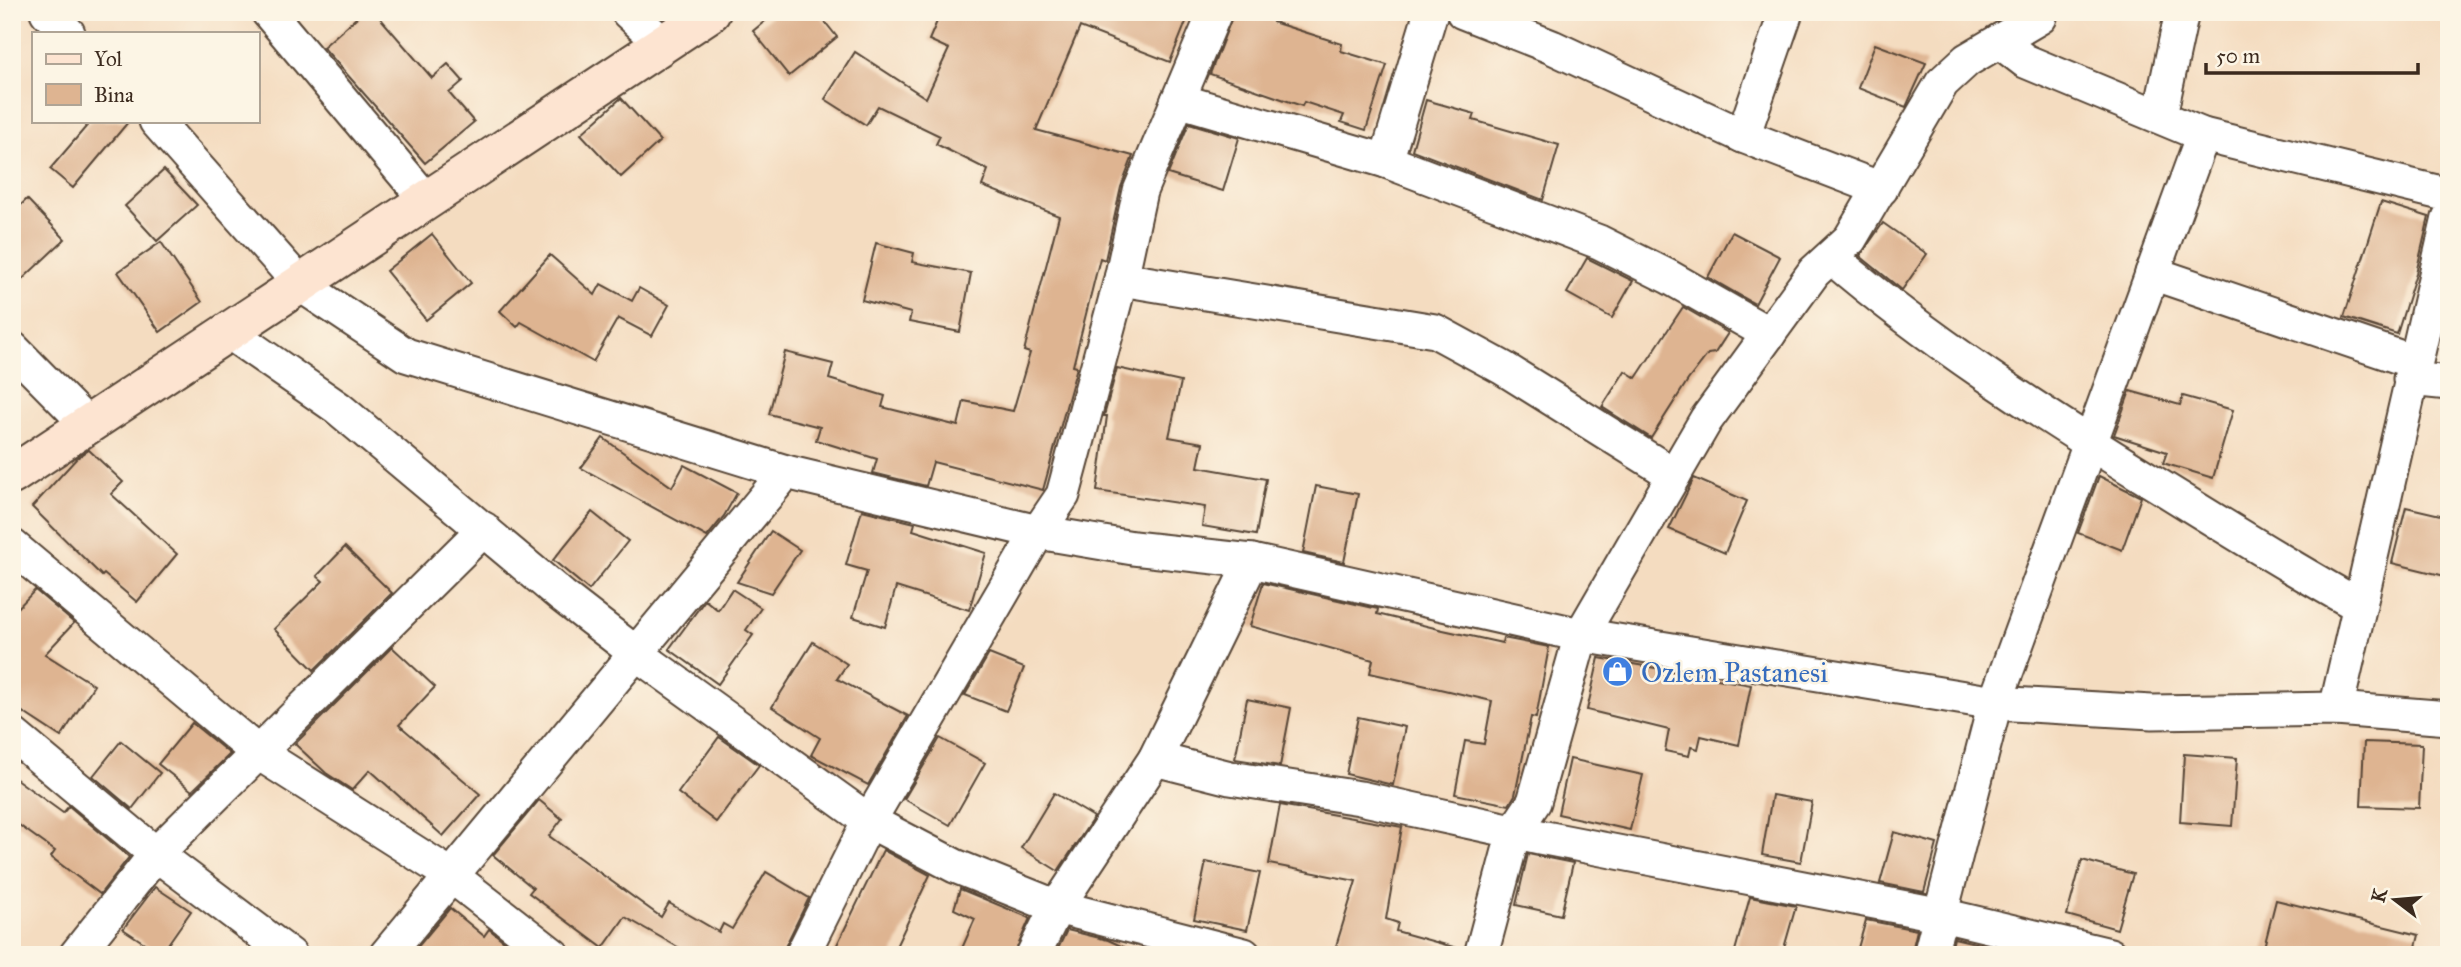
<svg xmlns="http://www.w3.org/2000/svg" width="2461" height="967" font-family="'IM FELL Great Primer',serif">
	<rect width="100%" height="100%" fill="#fcf5e5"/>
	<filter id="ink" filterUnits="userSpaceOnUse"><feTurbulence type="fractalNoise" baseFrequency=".0143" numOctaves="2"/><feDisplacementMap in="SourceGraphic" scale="14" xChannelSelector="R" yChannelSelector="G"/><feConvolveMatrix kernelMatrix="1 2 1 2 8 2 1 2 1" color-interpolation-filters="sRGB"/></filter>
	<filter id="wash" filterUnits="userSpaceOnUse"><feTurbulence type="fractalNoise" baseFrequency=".00686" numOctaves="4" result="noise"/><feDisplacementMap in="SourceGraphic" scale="28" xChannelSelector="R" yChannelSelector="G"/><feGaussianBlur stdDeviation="1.57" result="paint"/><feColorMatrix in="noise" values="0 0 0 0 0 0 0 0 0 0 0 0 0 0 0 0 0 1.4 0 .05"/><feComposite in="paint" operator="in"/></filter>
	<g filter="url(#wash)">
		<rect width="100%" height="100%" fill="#f4dcc0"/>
		<g id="blocks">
			<g fill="#deb491">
				<path d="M363,12H375L432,78L448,64L463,81L449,93L474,122L425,163L323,47Z"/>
				<path d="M776,12H817L837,37L789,76L753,31Z"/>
				<path d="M941,12H1190L1170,62L1080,27L1036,130L1133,156L1121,187L1105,260L1100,258L1073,366L1077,367L1043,490L933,462L926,486L873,473L877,459L816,440L820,427L769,414L785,352L833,364L829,379L885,396L882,407L958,426L964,401L1013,411L1030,353L1024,351L1059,216L982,186L988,170L936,144L940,136L878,106L866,125L825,99L855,52L926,98L949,49L929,40Z"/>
				<path d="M1234,12H1261L1275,17L1273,22L1342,44L1341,51L1387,65L1366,130L1341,122L1344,115L1304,102L1302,106L1210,74Z"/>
				<path d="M1875,44L1926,63L1906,107L1858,88Z"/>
				<path d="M621,98L660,141L621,177L581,134Z"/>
				<path d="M1426,100L1475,114L1473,120L1559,145L1543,200L1412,150Z"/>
				<path d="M91,121H129L73,188L50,169Z"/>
				<path d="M1189,123L1239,138L1223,191L1168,174Z"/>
				<path d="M164,170L197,205L157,241L125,206Z"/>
				<path d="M27,199L65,239L12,289V214Z"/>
				<path d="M2381,202L2429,217L2416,273L2397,334L2344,317Z"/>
				<path d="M1883,223L1927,254L1902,290L1860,256Z"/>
				<path d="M1732,232L1780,257L1755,304L1708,277Z"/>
				<path d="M432,234L471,283L426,320L386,271Z"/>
				<path d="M161,242L202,302L160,332L118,272Z"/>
				<path d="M876,243L914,253L912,262L971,273L960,332L909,322L911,313L862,300Z"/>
				<path d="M550,255L595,295L601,284L632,301L639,288L669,305L652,336L618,318L593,362L521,322L517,327L500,311Z"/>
				<path d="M1587,258L1633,281L1612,318L1567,293Z"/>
				<path d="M1683,307L1728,333L1715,353L1708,354L1688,380L1651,438L1602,407L1625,371L1636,378Z"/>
				<path d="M1117,368L1181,382L1169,437L1203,443L1198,467L1266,479L1256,535L1202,526L1205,507L1097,491L1107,416H1104Z"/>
				<path d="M2130,391L2180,405L2183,396L2233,410L2213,478L2163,463L2167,452L2114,435Z"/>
				<path d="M603,438L672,487L684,465L737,493L724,516L707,537L581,468Z"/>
				<path d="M89,450L123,482L111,494L177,554L137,602L104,574L102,576L32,507L77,458Z"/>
				<path d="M2099,476L2141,497L2122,550L2078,533Z"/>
				<path d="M1694,478L1747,501L1725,553L1669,529Z"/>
				<path d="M1316,486L1358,494L1344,562L1303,553Z"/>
				<path d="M2406,507L2449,517V577L2392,563Z"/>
				<path d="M862,510L915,523L913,530L986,553L969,610L896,587L885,627L853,617L867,571L846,565Z"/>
				<path d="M592,512L628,541L589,590L553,560Z"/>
				<path d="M771,531L800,550L771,593L737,582Z"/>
				<path d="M345,547L392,593L314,670L274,629L323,581L317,576Z"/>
				<path d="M1263,583L1378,609L1377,614L1443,630L1502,643L1503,638L1549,647L1536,718L1531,717L1515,795L1509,805L1455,794L1465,741L1484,744L1492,701L1370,673L1373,660L1250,626Z"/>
				<path d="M732,589L761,608L746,630L753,635L718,684L669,649L705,600L718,610Z"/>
				<path d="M35,590L74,623L45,654L94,685L61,737L12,705V614Z"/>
				<path d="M813,642L847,664L837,679L908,716L868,785L811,755L820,738L772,707Z"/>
				<path d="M392,647L435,687L399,725L480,794L443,836L370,770L352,790L326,773L295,744Z"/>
				<path d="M989,654L1024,668L1006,711L965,695Z"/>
				<path d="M1599,658L1751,685L1739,745L1701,736L1698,749L1691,747L1689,756L1665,751L1669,730L1587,710Z"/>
				<path d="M1247,699L1291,708L1280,766L1235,759Z"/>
				<path d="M1358,717L1405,727L1393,785L1346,774Z"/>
				<path d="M192,723L230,754L192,791L158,764Z"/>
				<path d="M719,737L759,765L716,822L678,793Z"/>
				<path d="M940,738L985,763L950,825L904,799Z"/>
				<path d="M121,741L160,773L132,809L93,776Z"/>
				<path d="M2364,742L2422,744L2419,808L2361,806Z"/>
				<path d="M2184,754L2237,758L2232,826L2180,822Z"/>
				<path d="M1570,759L1643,775L1630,830L1558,814Z"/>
				<path d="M12,776L63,813L69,806L129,857L100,894L51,857L55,851L12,820Z"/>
				<path d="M1054,793L1094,817L1058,871L1021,848Z"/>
				<path d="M1772,795L1812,802L1801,862L1762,855Z"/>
				<path d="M539,800L562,819L549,836L661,917L669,903L719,932L723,924L732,929L766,872L809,898L781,955H692L625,917L603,948L529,893L533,888L493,855Z"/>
				<path d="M1280,805L1402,827L1386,919L1398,923L1396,931L1457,948L1456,955H1366L1336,946L1356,881L1269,864Z"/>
				<path d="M1894,832L1937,844L1924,892L1880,883Z"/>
				<path d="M883,850L930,875L892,955H832Z"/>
				<path d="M1528,854L1573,863L1561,915L1516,905Z"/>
				<path d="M2082,860L2133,874L2117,929L2067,915Z"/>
				<path d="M1206,862L1260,873L1247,930L1194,919Z"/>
				<path d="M155,887L191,911L161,954L123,929Z"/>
				<path d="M960,889L1030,918L1014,955H959L975,919L954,909Z"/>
				<path d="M1750,897L1796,906L1782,955H1749L1735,951Z"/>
				<path d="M2276,900L2419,935L2414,955H2262Z"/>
				<path d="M450,908L484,936L489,929L521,955H411Z"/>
				<path d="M1866,920L1917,930L1911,955H1856Z"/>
				<path d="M1067,930L1108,940L1141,955H1055Z"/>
				<path d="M1954,938L1992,947L1991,955H1950Z"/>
			</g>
		</g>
	</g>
	<g filter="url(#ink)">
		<use href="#blocks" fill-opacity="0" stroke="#574536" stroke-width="2"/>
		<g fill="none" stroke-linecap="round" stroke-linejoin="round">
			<defs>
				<g id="street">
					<path d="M47,12L68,33"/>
					<path d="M268,12L427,201"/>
					<path d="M628,12L664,45"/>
					<path d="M1463,12L1552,47L1743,136L1881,189"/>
					<path d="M1999,41L2025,61L2203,135L2449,195"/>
					<path d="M1178,100L1386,161L1599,242L1669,277L1769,334"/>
					<path d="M2160,115L2182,12"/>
					<path d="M156,121L301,285L406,355L786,472L1038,532L1133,548L1252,561L1581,635L1995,703L2152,712L2336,709L2449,718"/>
					<path d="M1743,136L1786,12"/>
					<path d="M1386,161L1431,12"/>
					<path d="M1831,257C1929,341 2038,411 2148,479C2218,522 2287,566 2358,605"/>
					<path d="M2152,273L2414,362"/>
					<path d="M1121,279L1435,331L1503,368L1674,475"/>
					<path d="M227,331L338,408L562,596L637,654L869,821L955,866L1057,907L1244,955"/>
					<path d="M12,348L88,425"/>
					<path d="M2410,379L2449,383"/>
					<path d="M12,546L257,752L449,874L553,955"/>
					<path d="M2336,709L2449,218"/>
					<path d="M12,734L156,854L290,955"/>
					<path d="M1155,759L1230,778L1360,798L1540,837L1942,915L2110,955"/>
					<path d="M76,955L156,854L484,529"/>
					<path d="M386,955L786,472"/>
					<path d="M802,955L869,821L1038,532L1063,495L1121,279L1140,191L1215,12"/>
					<path d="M1033,955L1057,907L1155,759L1252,561"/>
					<path d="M1481,955L1514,832L1534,802L1581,635L1706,420L1814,272L1850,239L1942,83L1967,60L2040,17L2041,12"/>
					<path d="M1930,955L1995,703L2203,135"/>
				</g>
				<path id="secondary" d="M12,475L711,12"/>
			</defs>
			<use href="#street" stroke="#574536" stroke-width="37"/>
			<use href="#secondary" stroke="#574536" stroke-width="42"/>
			<use href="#street" stroke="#fff" stroke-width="33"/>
			<use href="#secondary" stroke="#fde4d1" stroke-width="38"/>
		</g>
	</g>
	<defs>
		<symbol id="shop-disc" viewBox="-11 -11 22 22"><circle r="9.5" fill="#3f7fe0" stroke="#fcf5e5"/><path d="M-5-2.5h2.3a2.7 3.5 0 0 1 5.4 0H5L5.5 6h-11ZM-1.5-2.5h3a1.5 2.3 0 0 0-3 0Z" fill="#fff"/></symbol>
	</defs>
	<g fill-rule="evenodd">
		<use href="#shop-disc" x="1600" y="654" width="35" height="35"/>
	</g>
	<g text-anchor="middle" stroke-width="5" stroke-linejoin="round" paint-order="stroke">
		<g font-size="28" fill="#366cbe" stroke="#fcf5e5" text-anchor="start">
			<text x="1641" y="682">Ozlem Pastanesi</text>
		</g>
	</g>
	<rect width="2461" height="967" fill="none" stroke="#fcf5e5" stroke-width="42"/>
	<rect x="32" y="32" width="228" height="91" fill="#fcf5e5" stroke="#afa495" stroke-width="2"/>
	<rect x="46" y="54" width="35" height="10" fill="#fde4d1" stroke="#afa495" stroke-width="2"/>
	<text x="94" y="66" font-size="21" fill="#3b2a1e">Yol</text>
	<rect x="46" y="84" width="35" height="21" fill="#deb491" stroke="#afa495" stroke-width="2"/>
	<text x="94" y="102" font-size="21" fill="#3b2a1e">Bina</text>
	<g transform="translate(2395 900) rotate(286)" stroke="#fcf5e5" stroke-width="5" paint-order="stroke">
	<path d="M0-5L12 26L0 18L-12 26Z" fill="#3b2a1e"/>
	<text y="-10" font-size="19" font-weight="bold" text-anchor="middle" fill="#3b2a1e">K</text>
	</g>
	<path d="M2206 63v10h212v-10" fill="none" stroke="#3b2a1e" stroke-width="3.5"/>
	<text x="2216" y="63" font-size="21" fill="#3b2a1e" stroke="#fcf5e5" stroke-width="5" paint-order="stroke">50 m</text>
</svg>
